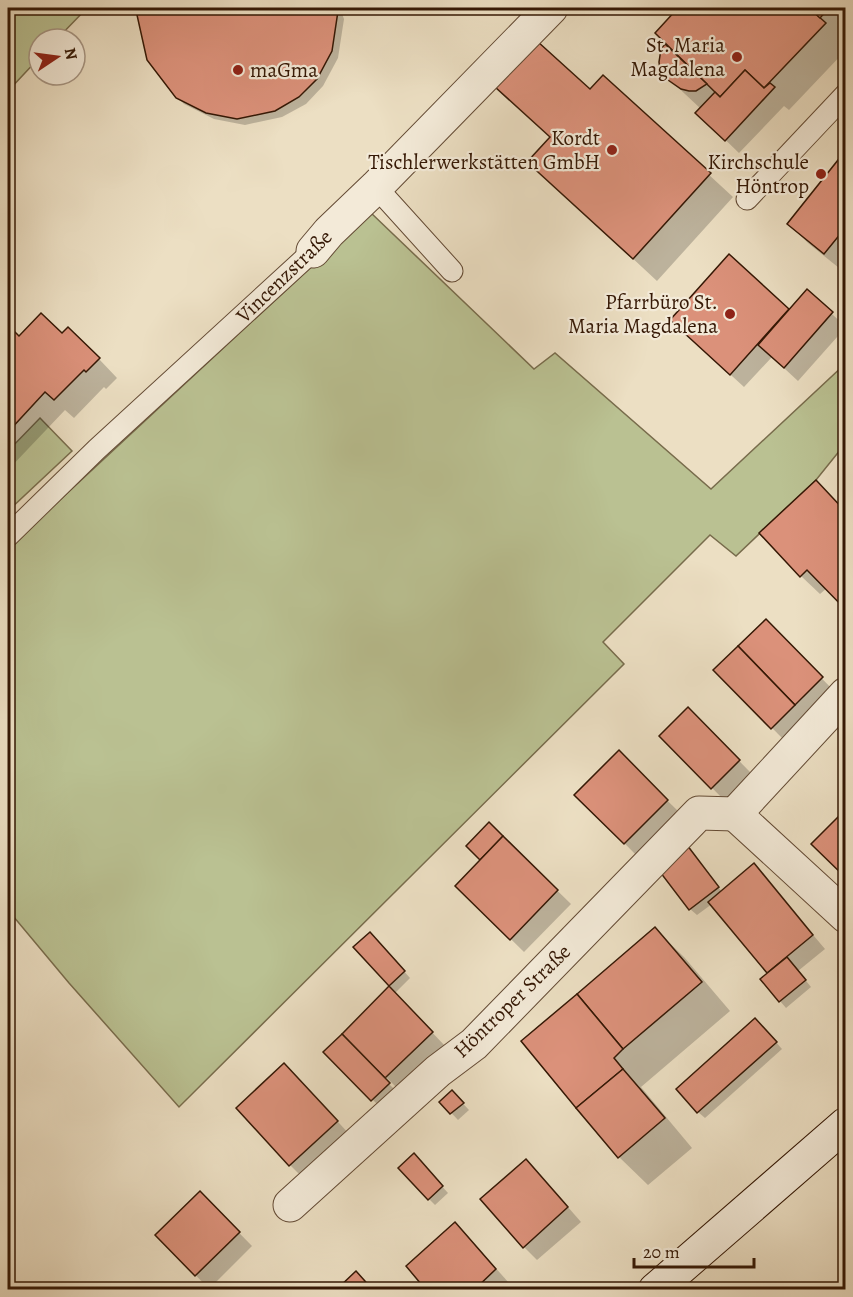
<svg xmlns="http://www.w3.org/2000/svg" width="853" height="1297" font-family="Alegreya,serif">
	<rect width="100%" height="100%" fill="#ecdfc3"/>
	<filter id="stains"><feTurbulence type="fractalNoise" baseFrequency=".00333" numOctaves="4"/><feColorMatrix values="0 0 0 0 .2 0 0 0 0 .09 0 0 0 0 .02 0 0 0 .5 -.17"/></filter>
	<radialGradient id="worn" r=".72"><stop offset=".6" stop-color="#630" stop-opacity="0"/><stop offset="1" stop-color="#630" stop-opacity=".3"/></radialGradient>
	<g fill="#bac192" stroke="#786c4c" stroke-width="1.5">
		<path d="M8,8H87L57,39H39V58L8,91Z"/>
		<path d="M370,212L534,369L555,353L711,489L845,364V444L816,480L736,556L710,535L603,642L624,664L179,1107L69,983L8,910V548Z"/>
		<path d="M40,418L72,451L8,511V451Z"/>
	</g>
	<g fill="#0003">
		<path d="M141,8H340L344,19L338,58L323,86L306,104L282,117L245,125L214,119L184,104L177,97L139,15Z"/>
		<path d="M677,8H846V38L842,41L846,45V50L789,110L784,106L739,153L711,126L701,109L669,79L662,49L667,44L679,10Z"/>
		<path d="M603,77L733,197L657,281L529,162L551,138L497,87L590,91Z"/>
		<path d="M846,153V269L844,272L808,243L789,224Z"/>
		<path d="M729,256L789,311L807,291L846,327L798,381L772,357L744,387L685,333Z"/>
		<path d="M8,327L19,338L62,335L99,359L117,378L106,389L104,387L74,418L65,410L8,470Z"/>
		<path d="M846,512L827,588L820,594L801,576Z"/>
		<path d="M766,621L835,692L785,741L715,670Z"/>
		<path d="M688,709L752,774L725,801L661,736Z"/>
		<path d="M619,753L681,814L638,857L577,795Z"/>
		<path d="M489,824L571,904L524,952L457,886L482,860Z"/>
		<path d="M693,854L722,892L754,865L825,949L798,971L811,987L786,1008L780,1001L769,973L712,904L697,915L690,909Z"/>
		<path d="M655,929L684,957L730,1011L641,1087L692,1148L648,1185L619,1157L523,1042Z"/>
		<path d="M376,940L410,978L395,993L445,1046L399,1090L364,1055L362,1057L395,1090L379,1106L325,1052L391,986L355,947Z"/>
		<path d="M762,1026L782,1049L705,1118L698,1112Z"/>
		<path d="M298,1078L350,1135L303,1178L290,1165Z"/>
		<path d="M452,1092L469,1110L458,1120L441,1102Z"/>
		<path d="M420,1162L448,1193L435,1205L429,1199Z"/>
		<path d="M539,1174L581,1222L537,1260L524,1247Z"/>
		<path d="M200,1193L252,1246L209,1289L157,1235Z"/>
		<path d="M468,1237L509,1283L501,1290H428Z"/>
	</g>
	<g fill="#db917a" stroke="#351805" stroke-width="1.5">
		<path d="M139,8H337L338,11L332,51L317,79L299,97L275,111L237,119L206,113L176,98L147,60L137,15Z"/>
		<path d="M675,8H809L826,23L764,88L745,70L720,97L655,33L677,9Z"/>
		<path d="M809,8H829L820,18Z"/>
		<path d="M537,41L590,89L603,75L711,173L633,259L527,162L550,137L495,87Z"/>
		<path d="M665,44L707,84L696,91H689L681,89L668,80L660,70L659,62L661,49Z"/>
		<path d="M745,70L764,88L770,83L775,87L725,141L695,113L715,92L720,97Z"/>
		<path d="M846,150V227L824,254L787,224Z"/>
		<path d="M729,254L789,309L730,375L670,320Z"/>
		<path d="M807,289L833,312L784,368L758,345Z"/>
		<path d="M41,313L62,333L68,327L100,358L86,372L84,370L54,400L45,392L8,432V325L19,336Z"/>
		<path d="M816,480L846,512V610L807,570L800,577L759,533Z"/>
		<path d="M766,619L823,677L795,705L738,646Z"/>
		<path d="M738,646L795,705L771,729L713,670Z"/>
		<path d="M688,707L740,760L711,789L659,736Z"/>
		<path d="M619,750L668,800L624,844L574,795Z"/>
		<path d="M846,809V878L811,844Z"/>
		<path d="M489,822L503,836L480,860L466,846Z"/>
		<path d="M503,836L558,890L510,940L455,886Z"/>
		<path d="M687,845L719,887L689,910L657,868Z"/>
		<path d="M754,863L813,935L767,973L708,902Z"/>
		<path d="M655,927L702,982L623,1049L577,994Z"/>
		<path d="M370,932L405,971L389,986L353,947Z"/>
		<path d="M787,957L806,980L779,1002L760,979Z"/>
		<path d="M389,986L433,1032L385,1078L342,1034Z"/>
		<path d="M577,994L623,1049L614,1058L623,1069L576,1108L521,1041Z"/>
		<path d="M755,1018L777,1042L697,1113L676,1089Z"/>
		<path d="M342,1034L390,1083L371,1101L323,1052Z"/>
		<path d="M284,1063L338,1121L289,1166L236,1108Z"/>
		<path d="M623,1069L665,1118L618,1158L576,1108Z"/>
		<path d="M452,1090L464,1103L450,1114L439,1102Z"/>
		<path d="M414,1153L443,1186L428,1200L398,1168Z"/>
		<path d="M526,1159L568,1207L523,1248L480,1199Z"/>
		<path d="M200,1191L240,1232L195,1276L155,1235Z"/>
		<path d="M455,1222L496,1269L474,1290H426L406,1266Z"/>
		<path d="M356,1271L373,1290H336Z"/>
	</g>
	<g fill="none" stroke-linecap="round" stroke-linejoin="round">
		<defs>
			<g id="lane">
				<path d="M376,187L452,271"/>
				<path d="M747,199L846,94"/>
				<path d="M8,536L97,449L313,251"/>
			</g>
			<g id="street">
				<path d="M313,251L329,232L376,187L551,8"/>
				<path d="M735,814L846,916"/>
				<path d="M290,1205L438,1071L474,1044L699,813L735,814L846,694"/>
			</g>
			<path id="secondary" d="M655,1290L846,1124"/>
		</defs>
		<use href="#lane" stroke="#634a34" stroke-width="23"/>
		<use href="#street" stroke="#634a34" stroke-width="35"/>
		<use href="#secondary" stroke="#351805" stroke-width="35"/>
		<use href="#lane" stroke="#f3ead8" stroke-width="21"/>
		<use href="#street" stroke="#f3ead8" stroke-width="33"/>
		<use href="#secondary" stroke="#f3ead8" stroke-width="33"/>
	</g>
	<g fill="#8f2418" stroke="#f3ead8" stroke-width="2">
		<circle cx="737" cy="57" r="6"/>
		<circle cx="238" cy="70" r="6"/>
		<circle cx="612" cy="150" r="6"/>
		<circle cx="821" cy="174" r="6"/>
		<circle cx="730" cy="314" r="6"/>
	</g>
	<g text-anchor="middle" stroke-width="4.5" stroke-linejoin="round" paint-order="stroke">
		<g font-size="21" fill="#351805" stroke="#f3ead8" text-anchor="end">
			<text x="725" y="52">St. Maria<tspan x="725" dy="24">Magdalena</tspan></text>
			<text x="250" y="77" text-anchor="start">maGma</text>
			<text x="600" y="145">Kordt<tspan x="600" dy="24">Tischlerwerkstätten GmbH</tspan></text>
			<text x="809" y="169">Kirchschule<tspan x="809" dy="24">Höntrop</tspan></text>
			<text x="718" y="309">Pfarrbüro St.<tspan x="718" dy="24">Maria Magdalena</tspan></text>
		</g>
		<g font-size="21" fill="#351805" stroke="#f3ead8">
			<text transform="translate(284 276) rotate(-44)" y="7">Vincenzstraße</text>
			<text transform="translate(512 1001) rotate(-44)" y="7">Höntroper Straße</text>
		</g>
	</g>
	<rect width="853" height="1297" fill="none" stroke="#ecdfc3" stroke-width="30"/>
	<rect x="9" y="9" width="835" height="1279" fill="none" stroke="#351805" stroke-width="3"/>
	<rect x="15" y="15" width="823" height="1267" fill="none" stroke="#351805" stroke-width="1.5"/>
	<g transform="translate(57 57) rotate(77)"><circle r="28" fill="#f3ead8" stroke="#a79684" stroke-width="1.5"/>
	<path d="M0-4.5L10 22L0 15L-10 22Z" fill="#8f2418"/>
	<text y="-9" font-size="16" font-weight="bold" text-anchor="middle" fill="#351805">N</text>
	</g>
	<path d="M634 1258v9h120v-9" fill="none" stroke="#351805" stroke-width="3"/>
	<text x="643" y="1258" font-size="18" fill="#351805" stroke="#f3ead8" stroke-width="4.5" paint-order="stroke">20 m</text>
	<rect width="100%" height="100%" filter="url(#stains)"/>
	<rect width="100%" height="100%" fill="url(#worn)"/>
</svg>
